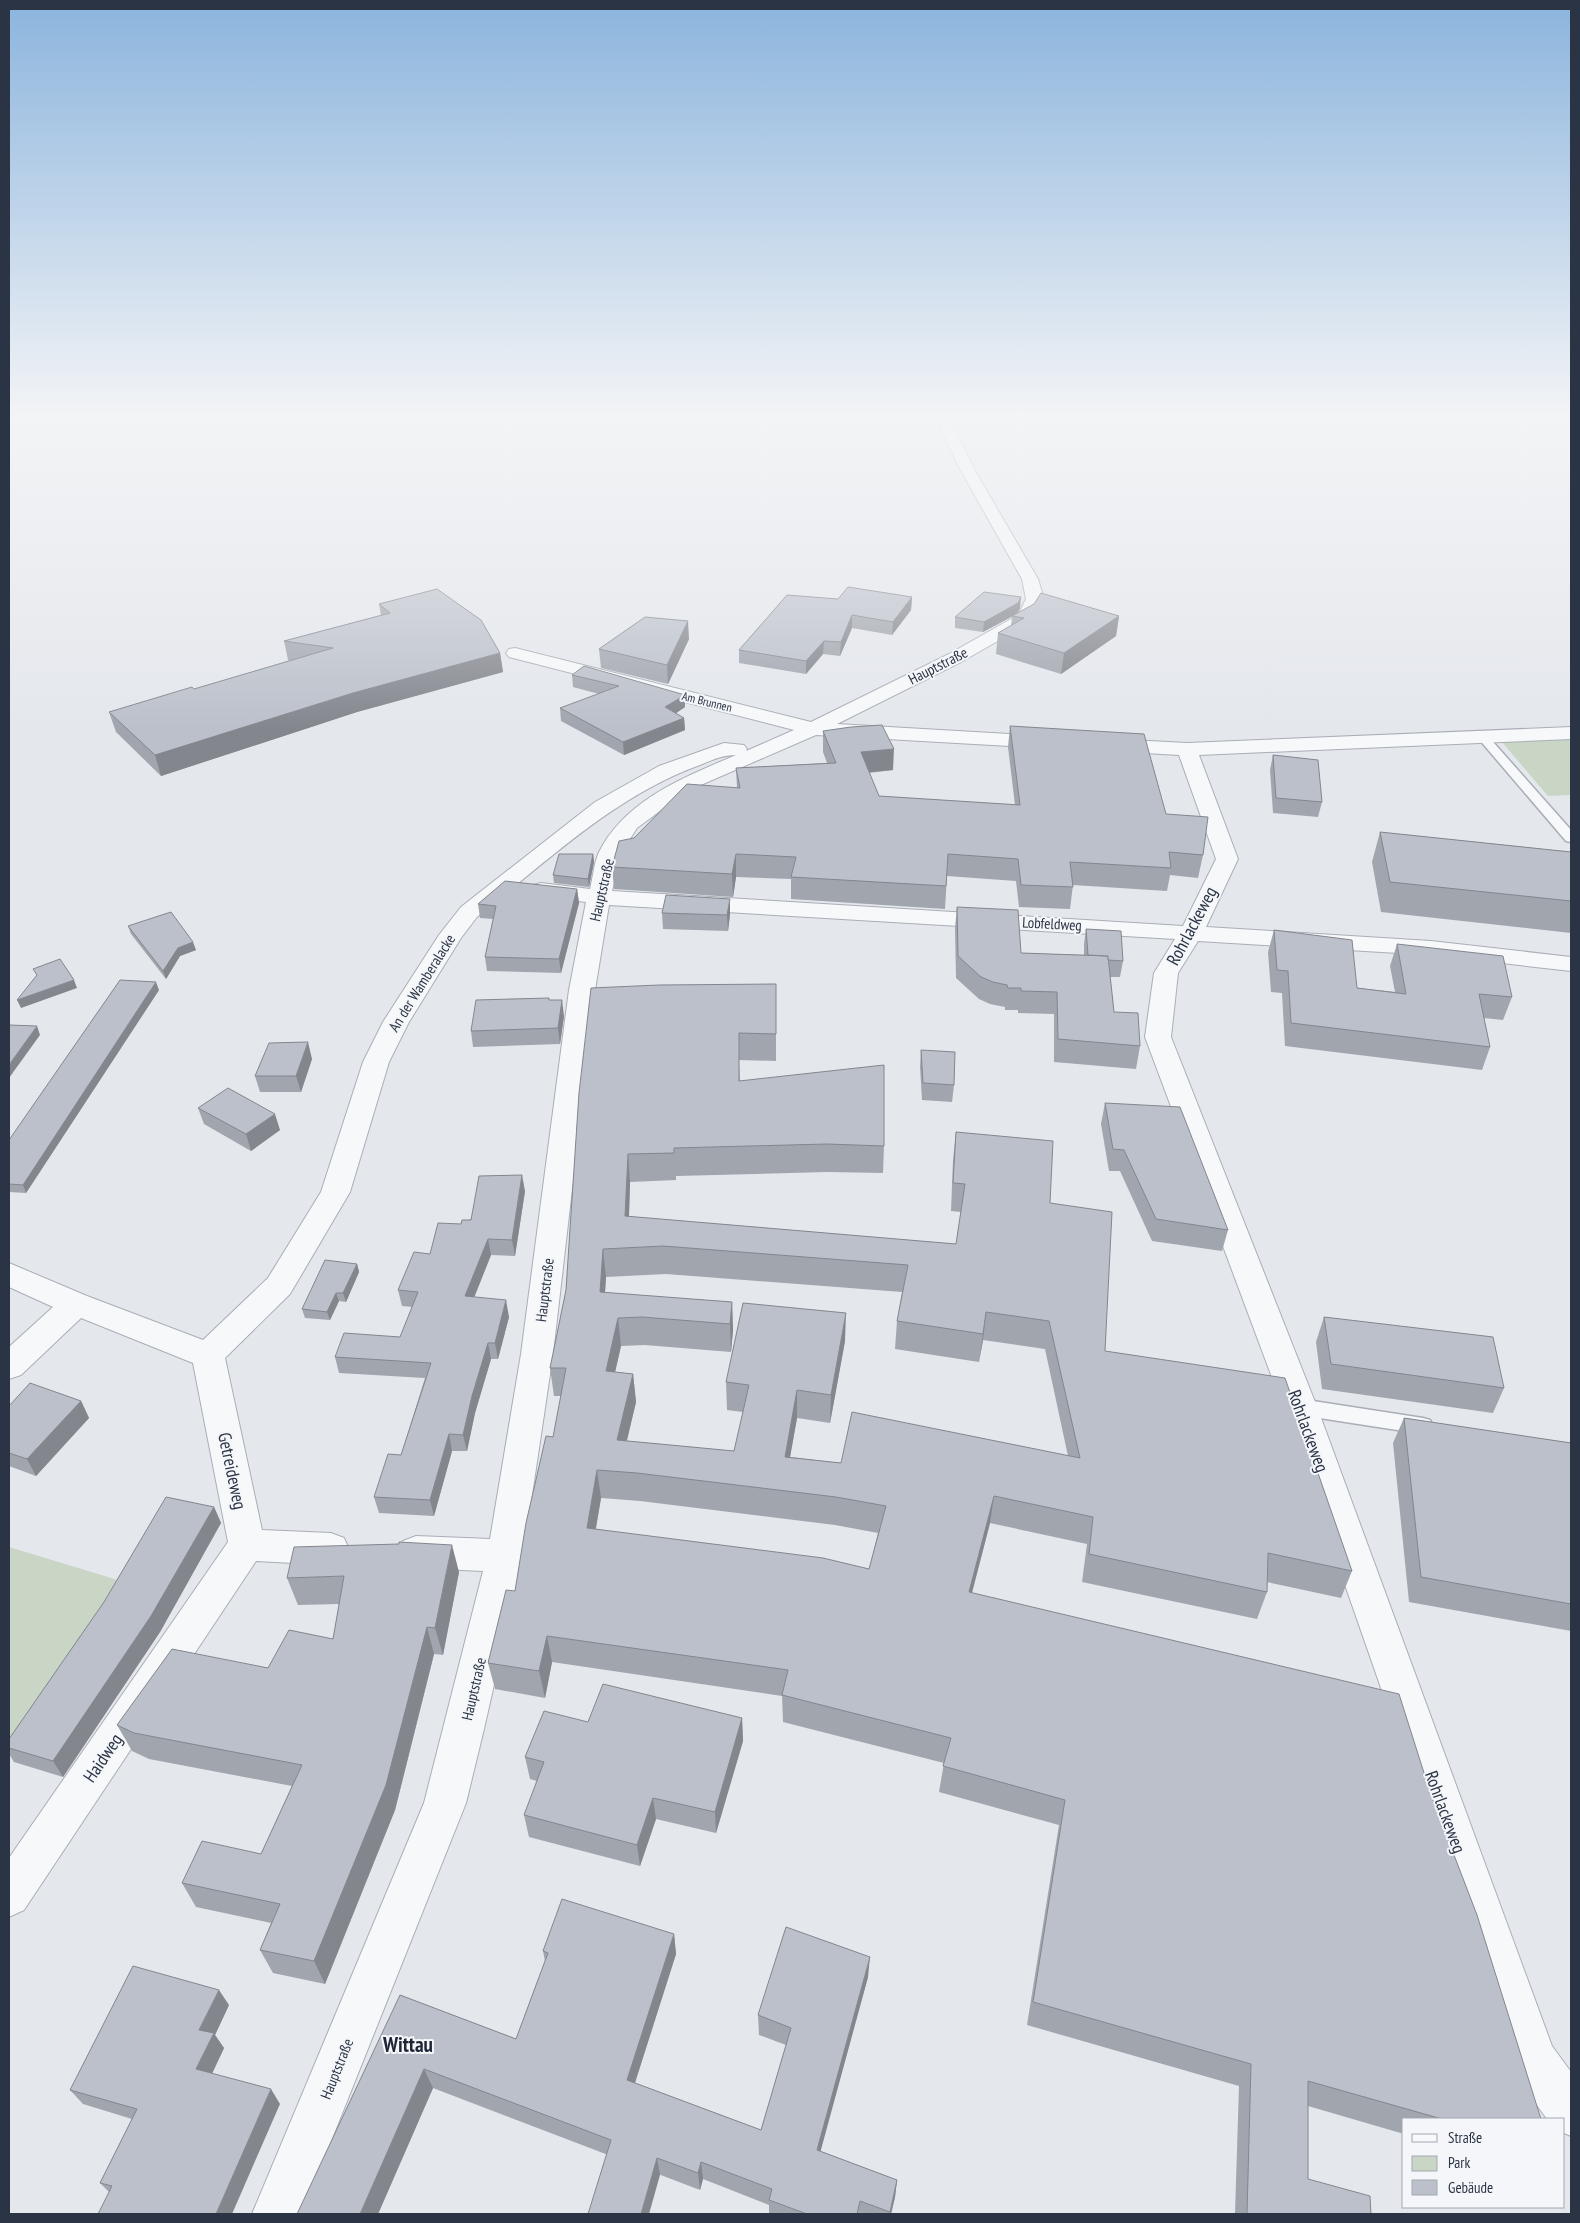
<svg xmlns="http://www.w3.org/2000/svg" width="1580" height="2223" font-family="'PT Sans Narrow',sans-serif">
	<rect width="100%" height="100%" fill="#e4e7ec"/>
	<g fill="#c9d6c5">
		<path d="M1571,739V795L1548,796L1501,741Z"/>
		<path d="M9,1547L131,1584L9,1756Z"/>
	</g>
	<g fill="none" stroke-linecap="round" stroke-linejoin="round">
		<defs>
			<g id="service">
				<path d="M1482,732L1486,734L1571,830V842L1566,841L1478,738L1476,736L1478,734Z"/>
				<path d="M1300,1399L1423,1418L1430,1420L1433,1426L1430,1432L1423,1434L1300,1415L1293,1413L1290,1407L1293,1401Z"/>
			</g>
			<path id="minor" d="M935,418H949L974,469L1038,579L1044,599L1031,622L961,662L837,724L1045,736L1052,738L1055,742L1052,746L1045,748L816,735L687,791L637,828L621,853L612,891L1183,926L1216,859L1179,755L1111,751L1104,749L1101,745L1104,741L1111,739L1187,743L1571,727V739L1199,755L1238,859L1206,927L1431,941L1571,957V971L1431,955L1198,941L1178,973L1171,1037L1317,1407L1552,2046L1571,2072V2136L1564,2133V2119H1547L1517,2078L1511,2061L1283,1407L1145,1037L1154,973L1175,939L609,905L595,990L553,1354L523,1556L484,1729L466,1803L302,2214H252L424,1803L483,1571L416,1568L403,1563L398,1552L403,1541L416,1536L490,1539L521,1354L569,990L586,902L533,895L530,890L533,885L541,883L590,889C593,877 594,863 599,852C626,799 685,777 736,755C723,755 712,760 700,765C616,795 546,862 477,917L461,938L409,1022L389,1062L350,1192L290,1294L225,1358L262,1530L331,1533L344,1538L349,1549L344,1560L331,1565L256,1561L24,1910L9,1917V1858L228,1542L193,1363L81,1318L21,1375L9,1379V1347L53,1307L9,1287V1263L87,1296L203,1340L268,1278L321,1192L363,1062L383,1022L439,935L461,907L595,802L659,766L724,743L744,745L747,749L746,751L794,730L509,657L506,653L509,649L515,648L811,722L949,654L1018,615L1026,599L1022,579L960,469Z"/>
		</defs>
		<use href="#service" stroke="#a9aeb7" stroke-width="3"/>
		<use href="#minor" stroke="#a9aeb7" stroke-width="2"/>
		<use href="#service" fill="#f7f8fa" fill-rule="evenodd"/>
		<use href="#minor" fill="#f7f8fa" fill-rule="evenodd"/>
	</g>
	<g fill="#a1a5ae" fill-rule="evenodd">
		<path d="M912,597L911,610L892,635L852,628L840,656L823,654L806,674L739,663V650L838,599Z"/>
		<path d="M379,604L500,653L503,672L357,712L161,776L116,732L109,712L194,689L291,660H288L284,641L381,615Z"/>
		<path d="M1020,608L1017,614L1119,616L1116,636L1061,674L996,654L998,633L1011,626L1012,616L983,632L955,628V617Z"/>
		<path d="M689,639L668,684L601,668L599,649Z"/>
		<path d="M584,666L685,707L676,713L684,718L685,730L624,755L561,721L560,708L599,694L573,687L572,675Z"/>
		<path d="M1010,726L1166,814L1203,855L1198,878L1170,875L1167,891L1073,885L1070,909L1019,907L1016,881L947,876L945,909L791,899V879L736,877L733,897L614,889L612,867L634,838L737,788L736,768L827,763L823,752V731L893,770L869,773L879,796L1015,805L1008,747Z"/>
		<path d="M1273,755L1322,802L1318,817L1273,813L1270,770Z"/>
		<path d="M1380,832L1571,852V933L1381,912L1372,862Z"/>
		<path d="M593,854L594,862L589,887L554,883L553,875Z"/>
		<path d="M577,889L579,903L561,973L487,971L485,957L493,919L480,918L478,904Z"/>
		<path d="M730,899V914L728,931L663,929L662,913Z"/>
		<path d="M957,907L1021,953L1084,955V944L1086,929L1123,961L1120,977H1110L1114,1012L1140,1046L1136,1069L1054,1062V1014L1018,1013V1010H1005V1007L990,1004L979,999L956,978L955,928Z"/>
		<path d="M128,926L196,950L180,956L166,979L131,934Z"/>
		<path d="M1274,930L1357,988L1395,992L1390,966L1397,944L1512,997L1503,1020L1484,1018L1490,1047L1482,1070L1285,1046L1282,993L1271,992L1268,952Z"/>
		<path d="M776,984V1061L739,1060L740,1081L884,1146L883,1173L827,1172L676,1176V1180L630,1182L629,1217L956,1244L961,1212L951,1211L953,1160L956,1132L1050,1203L1105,1351L1352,1571L1341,1598L1267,1582V1592L1257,1619L1082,1582L1087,1544L990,1523L972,1593L1431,1795L1541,2119H1404V2134L1308,2106V2179L1371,2214H1235L1239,2086L1027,2025L1059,1825L939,1792L944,1763L783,1722L782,1696L552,1662L545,1698L495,1689L488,1663L515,1591L553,1437L561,1396H554L550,1368L566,1290L579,1093ZM666,1274L902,1292L897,1321L895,1349L979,1362L983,1340L1045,1349L1068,1456L841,1463L790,1457L797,1418L830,1423L845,1341L726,1382L727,1410L743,1412L734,1451L627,1441L636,1402L633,1374L615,1372L621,1346L645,1345L731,1352L733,1330L732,1302L605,1293L606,1277ZM601,1498L640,1501L835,1525L878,1533L869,1569L596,1529Z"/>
		<path d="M159,990L26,1193L9,1192V1140Z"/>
		<path d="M549,1000L564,1016L560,1044L473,1047L471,1031Z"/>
		<path d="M921,1050L954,1085L952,1102L922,1100L920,1067Z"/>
		<path d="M312,1059L301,1092H260L255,1076Z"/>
		<path d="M1105,1103L1228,1230L1222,1251L1152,1241L1120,1171H1109L1101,1124Z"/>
		<path d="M198,1108L280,1130L251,1151L204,1124Z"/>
		<path d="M525,1191L515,1256L491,1255L474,1297L509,1317L498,1359H491L475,1413L467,1451H452L434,1516L379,1513L374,1497L401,1455L425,1378L339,1373L335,1357L400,1337L412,1307L402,1306L398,1290L430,1254L461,1224Z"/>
		<path d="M357,1264L359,1272L346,1302L339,1301L330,1320L305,1318L302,1309Z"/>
		<path d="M1324,1317L1504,1388L1493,1413L1322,1389L1316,1342Z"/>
		<path d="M81,1401L89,1418L36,1476L9,1466V1406Z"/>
		<path d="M1404,1418L1571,1443V1631L1409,1602L1393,1443Z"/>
		<path d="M214,1507L221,1523L160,1632L63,1777L14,1762L9,1754V1739Z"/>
		<path d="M459,1572L443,1655L434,1654L395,1810L325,1984L273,1973L260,1950L271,1923L196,1907L182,1883L261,1854L292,1786L149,1759L132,1751L117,1725L268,1668L333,1639L339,1604L298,1605L287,1578Z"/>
		<path d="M742,1718L743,1741L716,1833L656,1819L640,1866L529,1837L524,1815L537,1781L530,1779L525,1757L588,1722Z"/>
		<path d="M674,1934L676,1954L635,2083L761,2130L786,2045L759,2035L758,2015L868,1977L820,2151L897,2180L895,2197L891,2214H769V2205L703,2179L700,2190L433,2088L378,2214L400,1995L516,2039L545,1961L543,1951Z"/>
		<path d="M229,2005L215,2035L224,2048L212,2074L280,2104L109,2192L100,2183L132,2119L83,2104L70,2090Z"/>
	</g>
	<g fill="#83868d">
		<path d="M912,597L911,610L892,635L893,622Z"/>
		<path d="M1021,597L1020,608L1017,614L983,632L984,622Z"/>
		<path d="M852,615V628L840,656L841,642Z"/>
		<path d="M1119,616L1116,636L1061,674L1064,653Z"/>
		<path d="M688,621L689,639L668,684L667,665Z"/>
		<path d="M824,641L823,654L806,674V661Z"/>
		<path d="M500,653L503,672L357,712L161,776L155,755L353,693Z"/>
		<path d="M685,695V707L666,720L665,707Z"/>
		<path d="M684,718L685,730L624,755L623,742Z"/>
		<path d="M894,749L893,770L860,773L861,752Z"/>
		<path d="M593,854L594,862L589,887L588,879Z"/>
		<path d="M736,854V877L733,897L732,874Z"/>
		<path d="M577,889L579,903L561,973L559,959Z"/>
		<path d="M730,899V914L728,931L727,915Z"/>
		<path d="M193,942L196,950L180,956L166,979L163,971L178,948Z"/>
		<path d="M74,980L77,988L21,1008L17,1000Z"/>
		<path d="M156,982L159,990L26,1193L23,1185Z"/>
		<path d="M562,1000L564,1016L560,1044L558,1028Z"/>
		<path d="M37,1026L40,1035L9,1078V1065Z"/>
		<path d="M308,1042L312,1059L301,1092L296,1076Z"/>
		<path d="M275,1114L280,1130L251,1151L246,1134Z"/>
		<path d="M628,1154L630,1182L628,1244L625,1216Z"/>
		<path d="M522,1175L525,1191L515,1256L512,1240Z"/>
		<path d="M488,1239L491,1255L468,1313L465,1296Z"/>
		<path d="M603,1249L606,1277L603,1320L600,1292Z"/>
		<path d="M357,1264L359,1272L346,1302L343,1293Z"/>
		<path d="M336,1293L339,1301L330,1320L327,1312Z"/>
		<path d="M506,1300L509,1317L498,1359L495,1343Z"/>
		<path d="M732,1302L733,1330L731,1352L730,1324Z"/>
		<path d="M986,1312L983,1340L979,1362L983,1334Z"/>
		<path d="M846,1313L845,1341L830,1423L831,1395Z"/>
		<path d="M618,1318L621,1346L609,1399L606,1371Z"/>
		<path d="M488,1343L491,1359L475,1413L467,1451L463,1435L472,1396Z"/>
		<path d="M633,1374L636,1402L620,1468L617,1440Z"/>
		<path d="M797,1390V1418L785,1485V1457Z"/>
		<path d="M81,1401L89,1418L36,1476L27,1459Z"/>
		<path d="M449,1434L452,1451L434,1516L430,1500Z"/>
		<path d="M597,1470L601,1498L591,1555L587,1528Z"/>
		<path d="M994,1496L990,1523L965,1619L969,1592Z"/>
		<path d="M214,1507L221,1523L160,1632L63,1777L53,1761Z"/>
		<path d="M452,1545L459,1572L443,1655L435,1628Z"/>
		<path d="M427,1627L434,1654L395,1810L325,1984L314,1961Z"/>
		<path d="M547,1636L552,1662L545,1698L539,1671Z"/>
		<path d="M742,1718L743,1741L716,1833L715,1812Z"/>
		<path d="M653,1798L656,1819L640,1866L637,1845Z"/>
		<path d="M674,1934L676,1954L630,2098L627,2080Z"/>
		<path d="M870,1957L868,1977L816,2168L817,2150Z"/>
		<path d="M219,1990L229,2005L215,2035L224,2048L207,2084L196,2069L199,2030Z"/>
		<path d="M424,2069L433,2088L378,2214H360Z"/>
		<path d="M271,2089L280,2104L232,2214H216Z"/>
		<path d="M657,2158L660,2175L649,2214H641Z"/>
		<path d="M701,2162L703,2179L700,2190L698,2173Z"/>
		<path d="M897,2180L895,2197L891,2214H890Z"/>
	</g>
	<g fill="#bbc0ca" stroke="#83868d" fill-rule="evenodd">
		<path d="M848,587L912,597L893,622L852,615L841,642L824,641L806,661L739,650L787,595L838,599Z"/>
		<path d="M437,589L481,620L500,653L353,693L155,755L109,712L192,687L194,689L333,648L284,641L390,613L379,604Z"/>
		<path d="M984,592L1021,597L1018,603L984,622L955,617Z"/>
		<path d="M1041,593L1119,616L1064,653L998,633L1024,618L1012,616L1034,604Z"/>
		<path d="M645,617L688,621L667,665L599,649Z"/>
		<path d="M584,666L685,695L665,707L684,718L623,742L560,708L619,686L572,675Z"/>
		<path d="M882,725L894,749L861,752L879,796L1020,805L1010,726L1144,734L1166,814L1208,817L1203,855L1169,852L1171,868L1070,862L1073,887L1021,885L1018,859L948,854L946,886L791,877L796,857L736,854L732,874L612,867L619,841L634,838L687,784L740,788L736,768L836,763L823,731L851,727Z"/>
		<path d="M1273,755L1318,760L1322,802L1276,798Z"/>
		<path d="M1380,832L1571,852V901L1390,882Z"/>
		<path d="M559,854H593L588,879L553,875Z"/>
		<path d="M505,881L577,889L559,959L485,957L496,906L478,904Z"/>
		<path d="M666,895L730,899L727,915L662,913Z"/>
		<path d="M957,907L1018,910L1021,953L1108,956L1114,1012L1138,1013L1140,1046L1058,1039L1057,992L1021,991V988H1008L1007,985L993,982L981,977L958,956Z"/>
		<path d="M171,912L193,942L178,948L163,971L128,926Z"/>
		<path d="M1086,929L1121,931L1123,961L1108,960V956L1088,955Z"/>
		<path d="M1274,930L1352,940L1357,988L1406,994L1397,944L1503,956L1512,997L1479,994L1490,1047L1291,1023L1288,971L1277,970Z"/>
		<path d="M60,959L74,980L17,1000L37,975L33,969Z"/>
		<path d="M120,980L156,982L23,1185L9,1184V1140Z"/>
		<path d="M776,984V1034L739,1033V1081L884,1065V1146L827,1144L674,1148V1153L628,1154L625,1216L956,1244L965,1184L953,1183L956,1132L1053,1141L1050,1203L1112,1212L1105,1351L1285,1378L1352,1571L1268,1553L1267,1592L1089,1554L1093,1517L994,1496L969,1592L1399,1694L1431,1795L1477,1915L1541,2119H1442L1308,2081V2179L1370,2196L1371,2214H1247L1251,2064L1033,2002L1065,1800L943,1766L951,1738L782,1695L788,1670L547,1636L539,1671L488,1663L506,1590L515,1591L526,1523L546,1436L553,1437L566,1368H550L566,1290L579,1093L591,988L659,985ZM663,1246L908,1265L897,1321L983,1334L986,1312L1049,1321L1080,1458L852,1412L841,1463L785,1457L797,1390L831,1395L846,1313L743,1303L726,1382L749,1385L734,1451L617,1440L633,1374L606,1371L618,1318L642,1317L730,1324L732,1302L600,1292L603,1249ZM597,1470L637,1473L836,1497L886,1506L869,1569L823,1558L587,1528Z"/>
		<path d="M549,998V1000H562L558,1028L471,1031L476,1000Z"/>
		<path d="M9,1025L37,1026L9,1065Z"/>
		<path d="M308,1042L296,1076H255L269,1043Z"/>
		<path d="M921,1050L955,1052L954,1085L923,1083Z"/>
		<path d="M228,1088L275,1114L246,1134L198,1108Z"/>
		<path d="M1105,1103L1180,1107L1228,1230L1156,1219L1124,1150L1113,1149Z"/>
		<path d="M522,1175L512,1240L488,1239L465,1296L506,1300L495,1343H488L472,1396L463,1435L449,1434L430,1500L374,1497L388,1454L401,1455L431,1363L335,1357L344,1333L400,1337L418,1292L398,1290L414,1252L430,1254L438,1223L461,1224L462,1220H471L479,1176Z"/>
		<path d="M325,1260L357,1264L343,1293H336L327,1312L302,1309Z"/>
		<path d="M1324,1317L1493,1337L1504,1388L1331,1364Z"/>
		<path d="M30,1383L81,1401L27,1459L9,1453V1406Z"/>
		<path d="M1404,1418L1571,1443V1604L1421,1577Z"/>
		<path d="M166,1497L214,1507L151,1616L53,1761L9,1748V1739L104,1602Z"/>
		<path d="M399,1542L452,1545L435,1628L427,1627L386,1785L314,1961L260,1950L280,1904L182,1883L202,1841L261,1854L302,1765L134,1733L117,1725L172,1649L268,1668L289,1630L333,1639L344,1576L287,1578L294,1547L399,1544Z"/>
		<path d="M603,1684L742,1718L715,1812L653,1798L637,1845L524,1815L544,1762L525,1757L544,1711L588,1722Z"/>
		<path d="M562,1899L674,1934L627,2080L761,2130L791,2028L758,2015L786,1927L870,1957L817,2150L897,2180L890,2212L860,2201L857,2214H807L769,2200L772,2189L701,2162L698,2173L657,2158L641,2214H588L611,2140L424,2069L360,2214H297L400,1995L516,2039L548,1953L543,1951Z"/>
		<path d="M133,1966L219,1990L199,2030L214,2033L196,2069L271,2089L216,2214H98L112,2186L100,2183L137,2109L70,2090Z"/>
	</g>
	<linearGradient id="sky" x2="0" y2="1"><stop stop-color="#8bb4dd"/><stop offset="0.57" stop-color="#f3f4f6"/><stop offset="1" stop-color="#f3f4f6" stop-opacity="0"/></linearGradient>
	<rect width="1580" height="729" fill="url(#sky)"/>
	<g text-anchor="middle" stroke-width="4" stroke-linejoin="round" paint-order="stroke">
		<g font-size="12" fill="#2b3445" stroke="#f4f6f9">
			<text transform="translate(707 702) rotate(14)" y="4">Am Brunnen</text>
		</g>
		<g font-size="15" fill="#2b3445" stroke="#f4f6f9">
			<text transform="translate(938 666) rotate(-27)" y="5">Hauptstraße</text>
			<text transform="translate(602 890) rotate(-77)" y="5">Hauptstraße</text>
			<text transform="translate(1052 924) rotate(3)" y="5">Lobfeldweg</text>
			<text transform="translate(422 983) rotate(-58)" y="5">An der Wamberalacke</text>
			<text transform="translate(545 1290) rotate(-83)" y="5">Hauptstraße</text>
			<text transform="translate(474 1689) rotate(-77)" y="5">Hauptstraße</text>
			<text transform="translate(337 2069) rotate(-68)" y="5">Hauptstraße</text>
		</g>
		<g font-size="18" fill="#2b3445" stroke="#f4f6f9">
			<text transform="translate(1192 926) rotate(-62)" y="6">Rohrlackeweg</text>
			<text transform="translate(1308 1431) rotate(70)" y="6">Rohrlackeweg</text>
			<text transform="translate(232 1471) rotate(78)" y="6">Getreideweg</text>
			<text transform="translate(103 1758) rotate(-56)" y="6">Haidweg</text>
			<text transform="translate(1445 1812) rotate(70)" y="6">Rohrlackeweg</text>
		</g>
		<g font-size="21" font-weight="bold" fill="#1d2536" stroke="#f4f6f9">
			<text x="408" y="2052">Wittau</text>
		</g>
	</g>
	<rect width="1580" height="2223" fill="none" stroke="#2b3445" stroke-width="20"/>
	<rect x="1402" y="2118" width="162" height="90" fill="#f4f6f9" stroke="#a4a8b1"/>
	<rect x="1412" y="2134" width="25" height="8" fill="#f7f8fa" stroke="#a4a8b1"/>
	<text x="1448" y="2143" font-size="15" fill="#2b3445">Straße</text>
	<rect x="1412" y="2156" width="25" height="15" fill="#c9d6c5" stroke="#a4a8b1"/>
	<text x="1448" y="2168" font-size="15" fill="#2b3445">Park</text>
	<rect x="1412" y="2180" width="25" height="15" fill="#bbc0ca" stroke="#a4a8b1"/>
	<text x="1448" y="2193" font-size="15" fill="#2b3445">Gebäude</text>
</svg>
